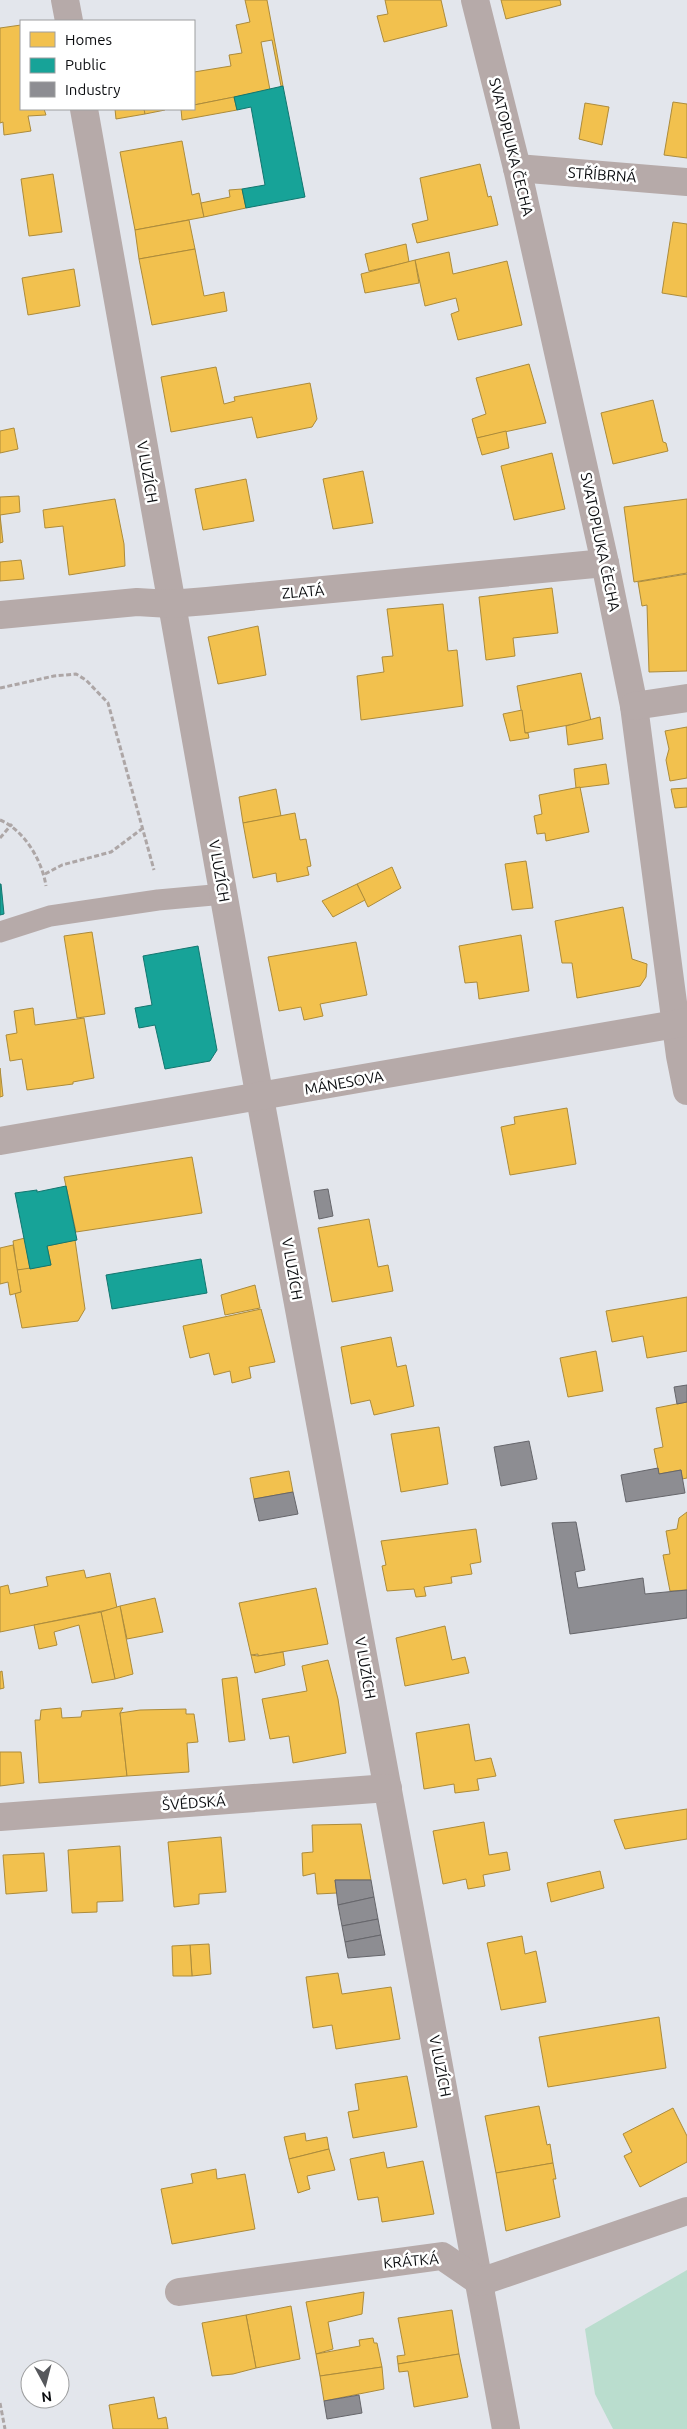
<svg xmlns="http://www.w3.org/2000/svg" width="687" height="2429" font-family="Ubuntu,sans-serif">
	<rect width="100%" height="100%" fill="#e3e6ec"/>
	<path fill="#baddce" d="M687,2270V2429H613L595,2394L585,2329Z"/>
	<g fill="#f2c14e" stroke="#ac8b3b">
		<path d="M245,0H267L283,86H281L272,40L261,42L270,90L194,105V72L231,66L229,55L242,53L236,25L250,22Z"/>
		<path d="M385,0H441L447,26L384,42L377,16L388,14Z"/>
		<path d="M501,0H560L561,5L506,19Z"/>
		<path d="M21,25V109H44L46,115L28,116L31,131L4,135L3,122L0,123V28Z"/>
		<path d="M234,97L237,110L182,120L181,109H194V105Z"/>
		<path d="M673,102L687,104V158L664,155Z"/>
		<path d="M585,103L609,107L602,145L579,139Z"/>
		<path d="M115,109H144L145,114L116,119Z"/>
		<path d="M144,109H165V110L145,114Z"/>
		<path d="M182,141L192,195L199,193L204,217L135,230L120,152Z"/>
		<path d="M480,164L488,197L491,196L498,225L417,243L412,224L428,220L420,178Z"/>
		<path d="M53,174L62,232L29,236L21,179Z"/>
		<path d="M242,189L246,208L204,217L201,203L230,197L229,190Z"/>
		<path d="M189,220L195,249L139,259L135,230Z"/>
		<path d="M673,222L687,224V297L662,293Z"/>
		<path d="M406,244L409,262L369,271L365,254Z"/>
		<path d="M195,249L204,296L224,292L227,311L152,325L139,259Z"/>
		<path d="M449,252L453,274L507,261L522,325L458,340L451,314L459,311L456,298L425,306L415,260Z"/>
		<path d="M415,260L419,283L365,293L361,274Z"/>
		<path d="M74,269L80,306L28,315L22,278Z"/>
		<path d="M529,364L546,423L477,438L472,419L486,414L476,378Z"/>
		<path d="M216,367L224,404L235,401L234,397L310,383L317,419L312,427L257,438L252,417L171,432L161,377Z"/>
		<path d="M653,400L663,442L666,443L668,451L613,464L601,413Z"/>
		<path d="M14,428L18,449L0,453V431Z"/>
		<path d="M506,431L509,448L482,455L477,438Z"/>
		<path d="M552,453L565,509L514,520L501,466Z"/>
		<path d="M363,471L373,523L333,529L323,479Z"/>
		<path d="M246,479L254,521L203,530L195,489Z"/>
		<path d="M19,496L20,512L0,515L3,542L0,543V497Z"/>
		<path d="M115,499L124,544L125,566L69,575L63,526L45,528L43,510Z"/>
		<path d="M687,499V573L634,582L624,507Z"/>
		<path d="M21,560L24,579L0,581V562Z"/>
		<path d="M687,574V671L649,672L647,605L642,606L638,582Z"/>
		<path d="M552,588L558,633L513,638L515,656L486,660L479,597Z"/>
		<path d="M443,604L448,651L457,650L463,706L361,720L357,676L384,672L382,657L393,656L387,609Z"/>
		<path d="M258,626L266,675L218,684L208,637Z"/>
		<path d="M581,673L591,721L525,733L517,686Z"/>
		<path d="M522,710L525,733H528L529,738L510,741L503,714Z"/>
		<path d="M600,717L603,739L568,745L566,726Z"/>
		<path d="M687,727V778L670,781L666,760L669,749L665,731Z"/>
		<path d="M606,764L609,784L576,788L574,769Z"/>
		<path d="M580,787L589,832L546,841L545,833L537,834L534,816L542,814L539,795Z"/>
		<path d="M687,788V807L675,808L671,789Z"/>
		<path d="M276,789L281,816L243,823L239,797Z"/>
		<path d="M295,813L300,840L306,839L311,866L307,867L309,875L277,882L276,873L253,878L243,823Z"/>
		<path d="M526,861L533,908L512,910L505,864Z"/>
		<path d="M392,867L401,888L368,907L357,884Z"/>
		<path d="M357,884L365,900L333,917L322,901Z"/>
		<path d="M623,907L632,959L647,964L646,977L640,986L577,998L572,963H562L555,921Z"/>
		<path d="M92,932L105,1014L77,1018L64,936Z"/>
		<path d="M521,935L529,991L479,999L477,982L465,983L459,946Z"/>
		<path d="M356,942L367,995L320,1004L323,1016L304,1020L301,1007L279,1011L268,957Z"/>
		<path d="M33,1008L35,1025L84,1018L94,1078L73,1082V1084L27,1090L22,1059L10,1061L6,1035L17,1033L14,1011Z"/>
		<path d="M0,1068L3,1096L0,1097Z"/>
		<path d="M567,1108L576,1164L510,1175L501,1127L515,1124L514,1117Z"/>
		<path d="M192,1157L202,1213L76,1232L64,1177Z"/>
		<path d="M369,1219L378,1267L388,1265L393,1291L332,1302L318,1228Z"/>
		<path d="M25,1238L30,1269L17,1270L13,1241Z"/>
		<path d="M75,1240L85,1309L78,1321L22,1328L15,1293L21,1292L17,1270L51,1265L47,1246Z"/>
		<path d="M13,1245L21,1292L10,1295L8,1282L0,1284V1248Z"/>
		<path d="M255,1285L260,1308L225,1315L221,1295Z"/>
		<path d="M687,1297V1351L647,1358L643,1336L612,1342L606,1311Z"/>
		<path d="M261,1309L275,1362L249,1367L251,1378L232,1383L230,1371L214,1375L209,1353L190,1358L183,1326Z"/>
		<path d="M391,1337L397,1367L406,1365L414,1406L374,1415L370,1400L351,1404L341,1347Z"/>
		<path d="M596,1351L603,1391L568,1397L560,1358Z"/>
		<path d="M687,1402V1478L682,1479L681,1470L659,1474L654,1449L663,1447L656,1408Z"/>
		<path d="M439,1427L448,1484L401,1492L391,1434Z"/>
		<path d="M289,1471L293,1492L254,1499L250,1478Z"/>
		<path d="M687,1512V1590L670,1591L663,1555L670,1554L666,1531L677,1529L679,1518Z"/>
		<path d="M476,1529L481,1562L470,1564L472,1574L451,1577L452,1583L424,1587L426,1596L416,1597L414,1589L387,1591L382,1566L386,1565L381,1541Z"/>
		<path d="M84,1570L86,1578L110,1573L117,1608L0,1632V1587L8,1585L10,1594L48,1586L46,1577Z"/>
		<path d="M316,1588L328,1644L258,1656V1654L251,1655L239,1603Z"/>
		<path d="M155,1598L163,1632L127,1639L120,1606Z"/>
		<path d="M120,1606L133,1674L115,1679L101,1612Z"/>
		<path d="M101,1612L115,1679L92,1683L79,1625L54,1632L57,1645L39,1649L34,1625Z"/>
		<path d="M445,1626L452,1660L465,1657L469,1673L405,1686L396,1638Z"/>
		<path d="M283,1652L285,1665L255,1673L251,1655L258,1656Z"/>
		<path d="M328,1660L338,1699L346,1753L293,1763L289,1736L270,1739L262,1699L307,1691L302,1666Z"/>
		<path d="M2,1671L4,1688L0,1689V1672Z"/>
		<path d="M237,1677L245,1740L229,1742L222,1679Z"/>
		<path d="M61,1708L62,1718L81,1717L82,1711L123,1708L120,1713L127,1776L39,1783L35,1720H40L41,1710Z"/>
		<path d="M186,1709V1714H194L198,1742L187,1743L189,1772L127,1776L120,1713L140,1710Z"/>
		<path d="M469,1724L475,1761L491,1758L496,1776L477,1779L479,1790L455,1793L454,1784L424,1789L416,1733Z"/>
		<path d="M0,1752H21L24,1783L0,1786Z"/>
		<path d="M687,1809V1839L625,1849L614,1820Z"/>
		<path d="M484,1822L489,1855L507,1852L510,1870L483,1875L485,1886L468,1889L466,1879L443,1884L433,1831Z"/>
		<path d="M361,1824L371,1880H335L337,1893L317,1894L315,1873L303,1876L302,1853L313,1852L312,1825Z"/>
		<path d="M221,1837L226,1892L199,1894V1904L174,1907L168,1842Z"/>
		<path d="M120,1846L123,1901L97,1902V1912L72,1913L68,1850Z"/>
		<path d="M44,1853L47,1891L6,1894L3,1855Z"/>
		<path d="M600,1871L604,1888L551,1902L547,1883Z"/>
		<path d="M522,1936L525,1954L536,1951L546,2002L501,2010L487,1943Z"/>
		<path d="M209,1944L211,1974L192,1976L190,1945Z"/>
		<path d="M190,1945L192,1976H173L172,1946Z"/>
		<path d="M338,1973L342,1994L391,1987L400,2039L336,2049L332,2025L313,2028L306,1977Z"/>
		<path d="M659,2017L666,2068L548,2087L539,2037Z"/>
		<path d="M407,2076L417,2127L353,2138L348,2112L359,2110L355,2084Z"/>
		<path d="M539,2106L547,2145L550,2144L553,2163L496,2173L485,2116Z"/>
		<path d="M673,2108L687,2136V2162L640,2187L624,2156L632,2152L623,2134Z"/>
		<path d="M305,2133L306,2141L327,2137L329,2149L289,2159L284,2137Z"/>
		<path d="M329,2149L335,2170L307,2176L310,2189L298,2193L289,2159Z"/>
		<path d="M384,2152L387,2168L423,2161L434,2214L382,2222L378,2197L358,2200L350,2159Z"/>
		<path d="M553,2163L556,2179H553L560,2217L506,2231L496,2173Z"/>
		<path d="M216,2169L217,2179L245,2174L255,2229L172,2244L161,2189L193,2183L191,2174Z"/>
		<path d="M364,2292L362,2314L328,2322L333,2349L316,2354L306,2302Z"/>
		<path d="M291,2306L300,2359L256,2368L246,2315Z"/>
		<path d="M452,2310L459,2354L398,2364L397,2356L405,2355L398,2318Z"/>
		<path d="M246,2315L256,2368L233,2374L212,2376L202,2323Z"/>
		<path d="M373,2338L374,2343H377L382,2367L320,2376L316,2354L360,2346L359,2340Z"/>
		<path d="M459,2354L468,2397L414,2407L408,2371L399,2372L398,2364Z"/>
		<path d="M382,2367L384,2389L324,2401L320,2376Z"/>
		<path d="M154,2397L158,2419L166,2417L168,2429H113L109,2405Z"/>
	</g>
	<g fill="#17a398" stroke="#13766f">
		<path d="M283,86L305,197L246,208L242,189L265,185L251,107L237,110L234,97Z"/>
		<path d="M1,884L4,914L0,915V884Z"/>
		<path d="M198,946L217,1050L210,1061L165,1069L155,1025L139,1028L135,1008L152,1005L143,956Z"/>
		<path d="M66,1186L77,1240L47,1246L51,1265L30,1269L15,1193L37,1190V1192Z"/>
		<path d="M201,1259L207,1293L112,1309L106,1275Z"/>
	</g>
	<g fill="#8d8d92" stroke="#66666b">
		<path d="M328,1189L333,1216L319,1219L314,1191Z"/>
		<path d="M687,1385V1402L677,1404L674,1387Z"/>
		<path d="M529,1441L537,1479L501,1486L494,1447Z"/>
		<path d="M658,1468L659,1474L681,1470L685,1493L626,1502L621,1475Z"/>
		<path d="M293,1492L298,1514L259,1521L254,1499Z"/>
		<path d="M576,1522L585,1570L575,1572L578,1588L643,1578L645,1594L687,1590V1618L570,1634L552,1523Z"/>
		<path d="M335,1880H371L374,1897L338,1905Z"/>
		<path d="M374,1897L378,1919L342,1926L338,1905Z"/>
		<path d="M378,1919L381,1935L345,1942L342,1926Z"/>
		<path d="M381,1935L385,1955L348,1958L345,1942Z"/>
		<path d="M359,2395L362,2413L327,2419L324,2401Z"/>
	</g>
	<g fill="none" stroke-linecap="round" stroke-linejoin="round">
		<g stroke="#ada6a6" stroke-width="3" stroke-dasharray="5 2.5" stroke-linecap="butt">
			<path d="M0,688L54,676L76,674L86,680L108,703L154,870"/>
			<path d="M0,820C24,830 42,860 46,886"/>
			<path d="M0,838L12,824"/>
			<path d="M45,874L62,865L111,852L143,828"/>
			<path d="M0,2403L5,2429"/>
		</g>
		<path stroke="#b6aaa9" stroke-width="21" d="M0,932L50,916L158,900L224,894"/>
		<g stroke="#b6aaa9" stroke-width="28">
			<path d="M65,0L69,21"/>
			<path d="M475,0L517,168L605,563L634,706L680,1056L687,1091"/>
			<path d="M84,109L250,1044L506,2429"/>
			<path d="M517,168L687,182"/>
			<path d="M0,615L137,602L170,604L207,601L605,563"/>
			<path d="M634,706L687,698"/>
			<path d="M0,1141L687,1022"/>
			<path d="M0,1817L388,1788"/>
			<path d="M179,2292L442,2256L480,2282L687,2211"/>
		</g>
	</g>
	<g text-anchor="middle" stroke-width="5" stroke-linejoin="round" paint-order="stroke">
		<g font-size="15" fill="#0a0c0f" stroke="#fff">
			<text transform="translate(511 147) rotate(76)" y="5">SVATOPLUKA ČECHA</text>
			<text transform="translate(602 175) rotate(4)" y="5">STŘÍBRNÁ</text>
			<text transform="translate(147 472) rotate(80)" y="5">V LUZÍCH</text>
			<text transform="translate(600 542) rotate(78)" y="5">SVATOPLUKA ČECHA</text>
			<text transform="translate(303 592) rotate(-5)" y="5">ZLATÁ</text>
			<text transform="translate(219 871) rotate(80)" y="5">V LUZÍCH</text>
			<text transform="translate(344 1083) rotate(-10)" y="5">MÁNESOVA</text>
			<text transform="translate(292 1269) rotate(80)" y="5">V LUZÍCH</text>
			<text transform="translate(365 1668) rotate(80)" y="5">V LUZÍCH</text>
			<text transform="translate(194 1803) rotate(-4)" y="5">ŠVÉDSKÁ</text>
			<text transform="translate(440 2066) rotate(79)" y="5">V LUZÍCH</text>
			<text transform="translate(411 2261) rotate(-5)" y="5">KRÁTKÁ</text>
		</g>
	</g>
	<rect x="20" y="20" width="175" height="90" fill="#ffffff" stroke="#9d9e9f"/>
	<rect x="30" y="32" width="25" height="15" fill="#f2c14e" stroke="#9d9e9f"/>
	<text x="65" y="45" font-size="15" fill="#0a0c0f">Homes</text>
	<rect x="30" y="58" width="25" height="15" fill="#17a398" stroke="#9d9e9f"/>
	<text x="65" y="70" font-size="15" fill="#0a0c0f">Public</text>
	<rect x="30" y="82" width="25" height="15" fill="#8d8d92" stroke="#9d9e9f"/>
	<text x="65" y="95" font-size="15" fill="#0a0c0f">Industry</text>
	<g transform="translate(45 2384) rotate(173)"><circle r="24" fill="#ffffff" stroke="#9d9e9f"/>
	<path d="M0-4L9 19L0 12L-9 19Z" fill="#56585c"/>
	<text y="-8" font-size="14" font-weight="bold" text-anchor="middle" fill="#0a0c0f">N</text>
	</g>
</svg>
